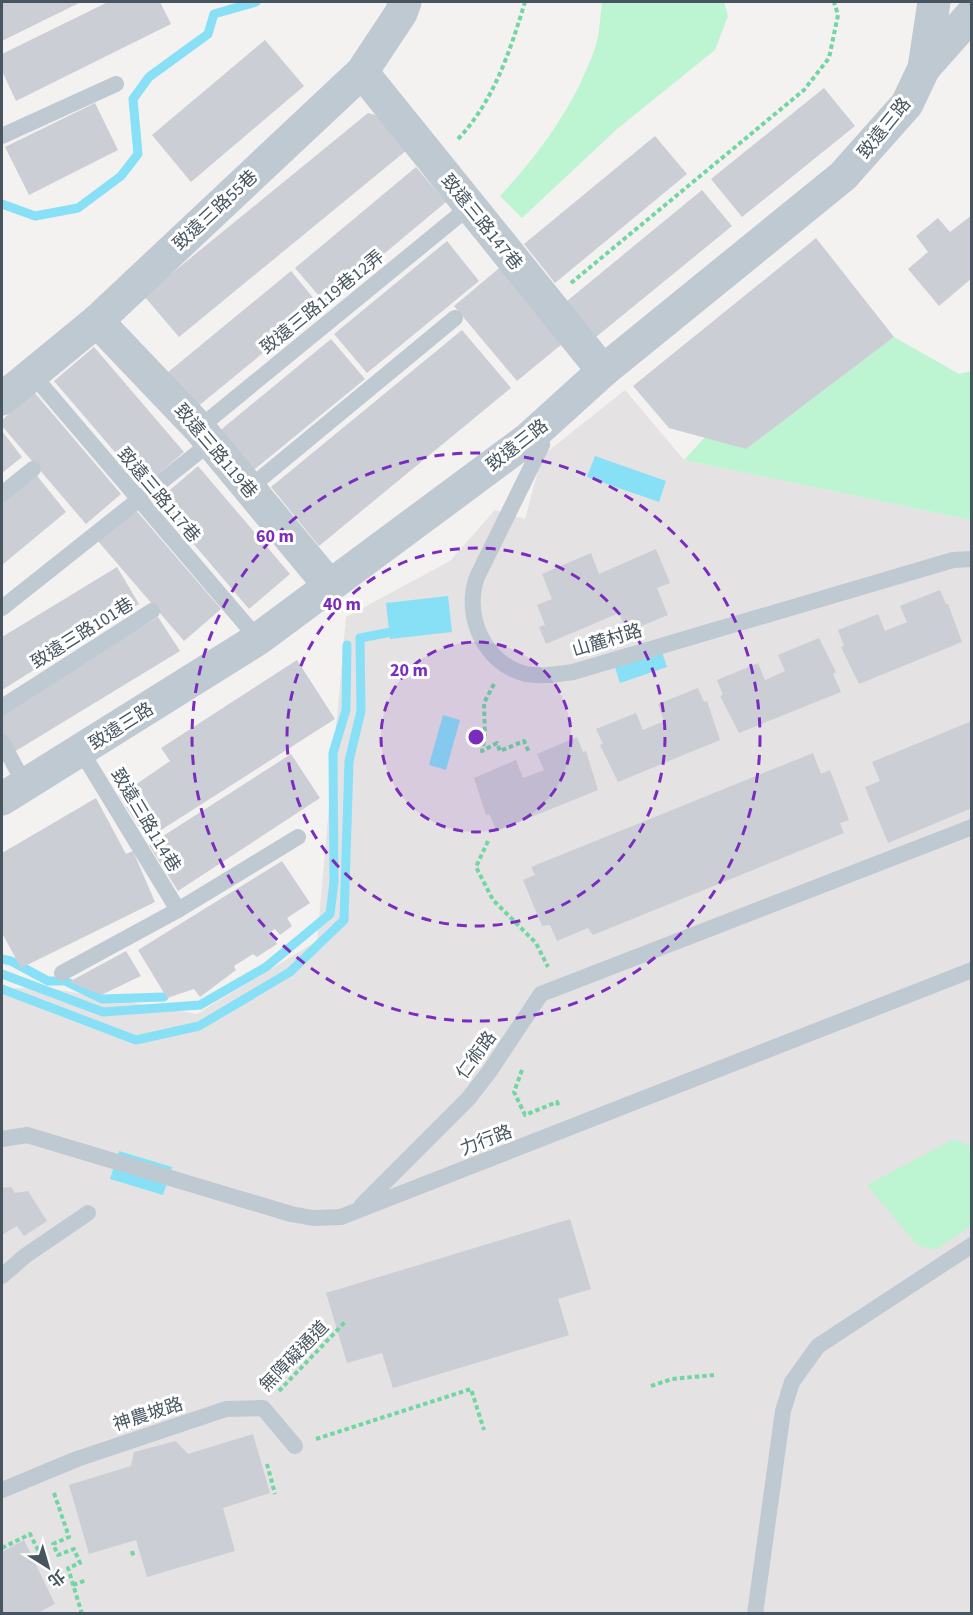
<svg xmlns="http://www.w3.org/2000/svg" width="973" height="1615" font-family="'Source Sans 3','Noto Sans TC',sans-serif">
	<rect width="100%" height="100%" fill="#f4f1f1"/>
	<path fill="#e5e2e3" d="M625,390L684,460L971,520V1613H2V989L43,987L197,1014L317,941L346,617L450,561L495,510L525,519L542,456Z"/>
	<g fill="#bdf4d1">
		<path d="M602,2H724L728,16L715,50L617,129L522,218L500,196C541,152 575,105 595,48C600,34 600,16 602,2Z"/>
		<path d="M894,337L959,374L971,371V520L684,460L705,437L746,449Z"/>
		<path d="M954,1139L971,1146V1226L935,1250L917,1245L867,1185Z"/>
	</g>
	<g fill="#87e0f5">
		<path d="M595,456L666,481L659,502L587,477Z"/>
		<path d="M448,596L452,632L390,639L386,603Z"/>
		<path d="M662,652L667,667L620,683L615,667Z"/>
		<path d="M443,715L460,720L446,770L429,765Z"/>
		<path d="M119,1151L172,1167L163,1195L110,1179Z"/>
	</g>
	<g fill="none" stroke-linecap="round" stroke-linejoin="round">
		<g stroke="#87e0f5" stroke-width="9">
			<path d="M2,204L35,216L78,208L121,176L138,154L133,99L149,77L208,34L214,14L256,2"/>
			<path d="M2,959L11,961L48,981H65L102,999L164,997"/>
			<path d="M2,974L103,1012L200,1005L266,967L330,914L334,882L333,753L346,710L347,645"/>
			<path d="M2,989L136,1040L199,1026L290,972L344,920L349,761L361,711L360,638L391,632"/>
		</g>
	</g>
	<g fill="#cbced4">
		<path d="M2,2H81L2,41Z"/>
		<path d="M108,2H160L171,24L16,101L2,71V54Z"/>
		<path d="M265,40L304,86L191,182L152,135Z"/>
		<path d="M824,88L855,126L742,217L711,179Z"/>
		<path d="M95,103L118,150L29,195L5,147Z"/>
		<path d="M368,113L379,116L407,150L179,337L144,296Z"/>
		<path d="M655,136L687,174L555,283L524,244Z"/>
		<path d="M416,167L446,202L325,303L295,268Z"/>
		<path d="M702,190L732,226L596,337L567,301Z"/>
		<path d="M972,215V278L939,306L908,269L928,252L916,236L938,218L950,232Z"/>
		<path d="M816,238L894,337L746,449L669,428L633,386Z"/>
		<path d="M447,241L479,281L367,373L334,334Z"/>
		<path d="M510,259L573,335L517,381L454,306Z"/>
		<path d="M291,271L320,306L196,408L167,373Z"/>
		<path d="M462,330L511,388L319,546L271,487Z"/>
		<path d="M331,339L365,379L250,473L217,433Z"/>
		<path d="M94,347L184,452L144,486L54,381Z"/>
		<path d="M34,392L121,494L86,524L2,426V420Z"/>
		<path d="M2,431L22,457L2,473Z"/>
		<path d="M198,466L290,574L249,609L157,501Z"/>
		<path d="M34,472L66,512L2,565V498Z"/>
		<path d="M134,508L221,609L184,641L97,540Z"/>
		<path d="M656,549L670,583L657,588L668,615L627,632L619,613L546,644L539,627L545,625L537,605L552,599L542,574L591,553L599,574Z"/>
		<path d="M117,567L139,604L2,690V637Z"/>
		<path d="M940,590L946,604H948L962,642L859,684L841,647L844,646L838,630L878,614L885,631L907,622L900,606Z"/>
		<path d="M158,617L180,651L14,752L2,732V713Z"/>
		<path d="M819,638L836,672L833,674L841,692L739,733L720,696L723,695L717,680L758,663L765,680L785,671L778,655Z"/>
		<path d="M297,660L335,719L147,839L119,796L170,761L161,748Z"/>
		<path d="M698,688L704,702L707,701L720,740L618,782L600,745L603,744L596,729L636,713L643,730L664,721L658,704Z"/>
		<path d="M972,721V808L888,843L865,787L880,781L872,762Z"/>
		<path d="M577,737L583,752L586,751L598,790L497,831L489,814L486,815L474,778L516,760L523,778L544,770L537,754Z"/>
		<path d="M813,753L821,774L830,770L849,820L840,823L844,833L593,935L588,928L557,941L550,925L542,926L523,880L535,875L531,867Z"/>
		<path d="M291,754L320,798L178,891L149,845Z"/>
		<path d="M96,798L126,854L133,851L155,902L21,968L2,933V853Z"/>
		<path d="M282,861L310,903L287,918L292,926L280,935L275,929L270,932L277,944L257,957L253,954L234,966L236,970L200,997L194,989L167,998L138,950Z"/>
		<path d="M126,951L141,976L101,995L69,982Z"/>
		<path d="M11,1187L15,1193L28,1191L47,1221L24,1236L17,1226L2,1235V1188Z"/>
		<path d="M570,1219L591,1289L558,1299L569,1335L393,1388L382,1353L347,1363L326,1293Z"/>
		<path d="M253,1434L270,1493L223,1508L235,1551L147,1577L136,1540L89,1554L69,1485L131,1466L134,1452L176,1441L188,1454Z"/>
		<path d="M24,1540L55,1604L35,1614H2V1552Z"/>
	</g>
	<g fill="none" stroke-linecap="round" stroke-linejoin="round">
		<g stroke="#72d6a2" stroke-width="4" stroke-dasharray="4.5 3" stroke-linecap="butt">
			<path d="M458,139C494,101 510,51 525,2"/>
			<path d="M571,283L804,90L829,58L838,15L834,2"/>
			<path d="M494,684L484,703L485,736L482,751L497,743L500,751L524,741L529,752"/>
			<path d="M488,841L476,867L493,900L536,943L548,967"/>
			<path d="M522,1070L514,1092L525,1115L557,1102L559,1108"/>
			<path d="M651,1386L672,1379L714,1375"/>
			<path d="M279,1391L345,1322"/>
			<path d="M316,1439L471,1389L484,1430"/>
			<path d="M267,1464L275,1494"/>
			<path d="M54,1493L69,1537L53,1544L58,1555L74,1549L80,1563L68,1568L82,1614"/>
			<path d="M2,1548L30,1534L45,1564"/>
			<path d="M132,1551L134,1558"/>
			<path d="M73,1585L87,1580"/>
		</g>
		<g stroke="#bec9d2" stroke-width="16">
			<path d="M2,136L116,84"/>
			<path d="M33,375L258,639"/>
			<path d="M199,428L469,207"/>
			<path d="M532,436L542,445L477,577C463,615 484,664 526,674C542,677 557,674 573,672L953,560L972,559"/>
			<path d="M248,489L455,318"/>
			<path d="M2,494L33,469"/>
			<path d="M2,608L210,443"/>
			<path d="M2,707L152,611"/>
			<path d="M2,742L25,785"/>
			<path d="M81,751L178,910"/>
			<path d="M62,973L178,910L298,837"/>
			<path d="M2,1139L27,1135L291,1214L313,1218L341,1217L972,970"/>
			<path d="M362,1205L468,1099L489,1072L541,994L972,827"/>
			<path d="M2,1276L25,1256L88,1213"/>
			<path d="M2,1490L77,1459L226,1409L263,1408L295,1446"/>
			<path d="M755,1614L783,1411L792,1382L818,1346L972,1245"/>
		</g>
		<g stroke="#bec9d2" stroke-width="33">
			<path d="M924,68L972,14"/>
			<path d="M362,72L603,371"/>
			<path d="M97,321L199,428L329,585"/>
			<path d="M2,399L97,321L362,72L401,13L405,2"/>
			<path d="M2,799L258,639L528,439L603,371L843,176L907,104L924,68L934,2"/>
		</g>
	</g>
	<circle cx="476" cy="737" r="95" fill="#7b2cbf" fill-opacity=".12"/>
	<g fill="none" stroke="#7b2cbf" stroke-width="3" stroke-dasharray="10 8">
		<circle cx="476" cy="737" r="95"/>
		<circle cx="476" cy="737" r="189"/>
		<circle cx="476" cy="737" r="284"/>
	</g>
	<g text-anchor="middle" stroke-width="6" stroke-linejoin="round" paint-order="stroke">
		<g font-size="18" fill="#475561" stroke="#fff">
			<text transform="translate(884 128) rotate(-51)" y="6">致遠三路</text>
			<text transform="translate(215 210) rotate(-43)" y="6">致遠三路55巷</text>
			<text transform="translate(482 222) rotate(51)" y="6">致遠三路147巷</text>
			<text transform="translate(322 302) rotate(-39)" y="6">致遠三路119巷12弄</text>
			<text transform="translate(517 445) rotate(-38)" y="6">致遠三路</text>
			<text transform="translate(216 451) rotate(50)" y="6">致遠三路119巷</text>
			<text transform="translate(159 495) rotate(50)" y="6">致遠三路117巷</text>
			<text transform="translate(82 633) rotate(-32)" y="6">致遠三路101巷</text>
			<text transform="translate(607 640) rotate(-17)" y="6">山麓村路</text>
			<text transform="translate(121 726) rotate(-32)" y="6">致遠三路</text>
			<text transform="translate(146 820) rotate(59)" y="6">致遠三路114巷</text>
			<text transform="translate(476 1055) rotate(-54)" y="6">仁術路</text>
			<text transform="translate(486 1140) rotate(-21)" y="6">力行路</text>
			<text transform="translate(294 1356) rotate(-46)" y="6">無障礙通道</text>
			<text transform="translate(148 1414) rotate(-18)" y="6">神農坡路</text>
		</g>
	</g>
	<circle cx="476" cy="737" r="9" fill="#7b2cbf" stroke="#fff" stroke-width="3"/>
	<g font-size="18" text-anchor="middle" font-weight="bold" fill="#7b2cbf" stroke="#fff" stroke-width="6" stroke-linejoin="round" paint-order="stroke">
		<text x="275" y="542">60 m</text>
		<text x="342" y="610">40 m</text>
		<text x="409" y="676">20 m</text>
	</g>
	<rect width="973" height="1615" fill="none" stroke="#475561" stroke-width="6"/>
	<g transform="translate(48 1567) rotate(143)" stroke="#ffffff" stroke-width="4.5" paint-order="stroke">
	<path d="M0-4.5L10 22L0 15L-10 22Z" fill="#475561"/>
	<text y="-9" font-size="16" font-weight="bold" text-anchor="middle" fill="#475561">北</text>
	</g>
</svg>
